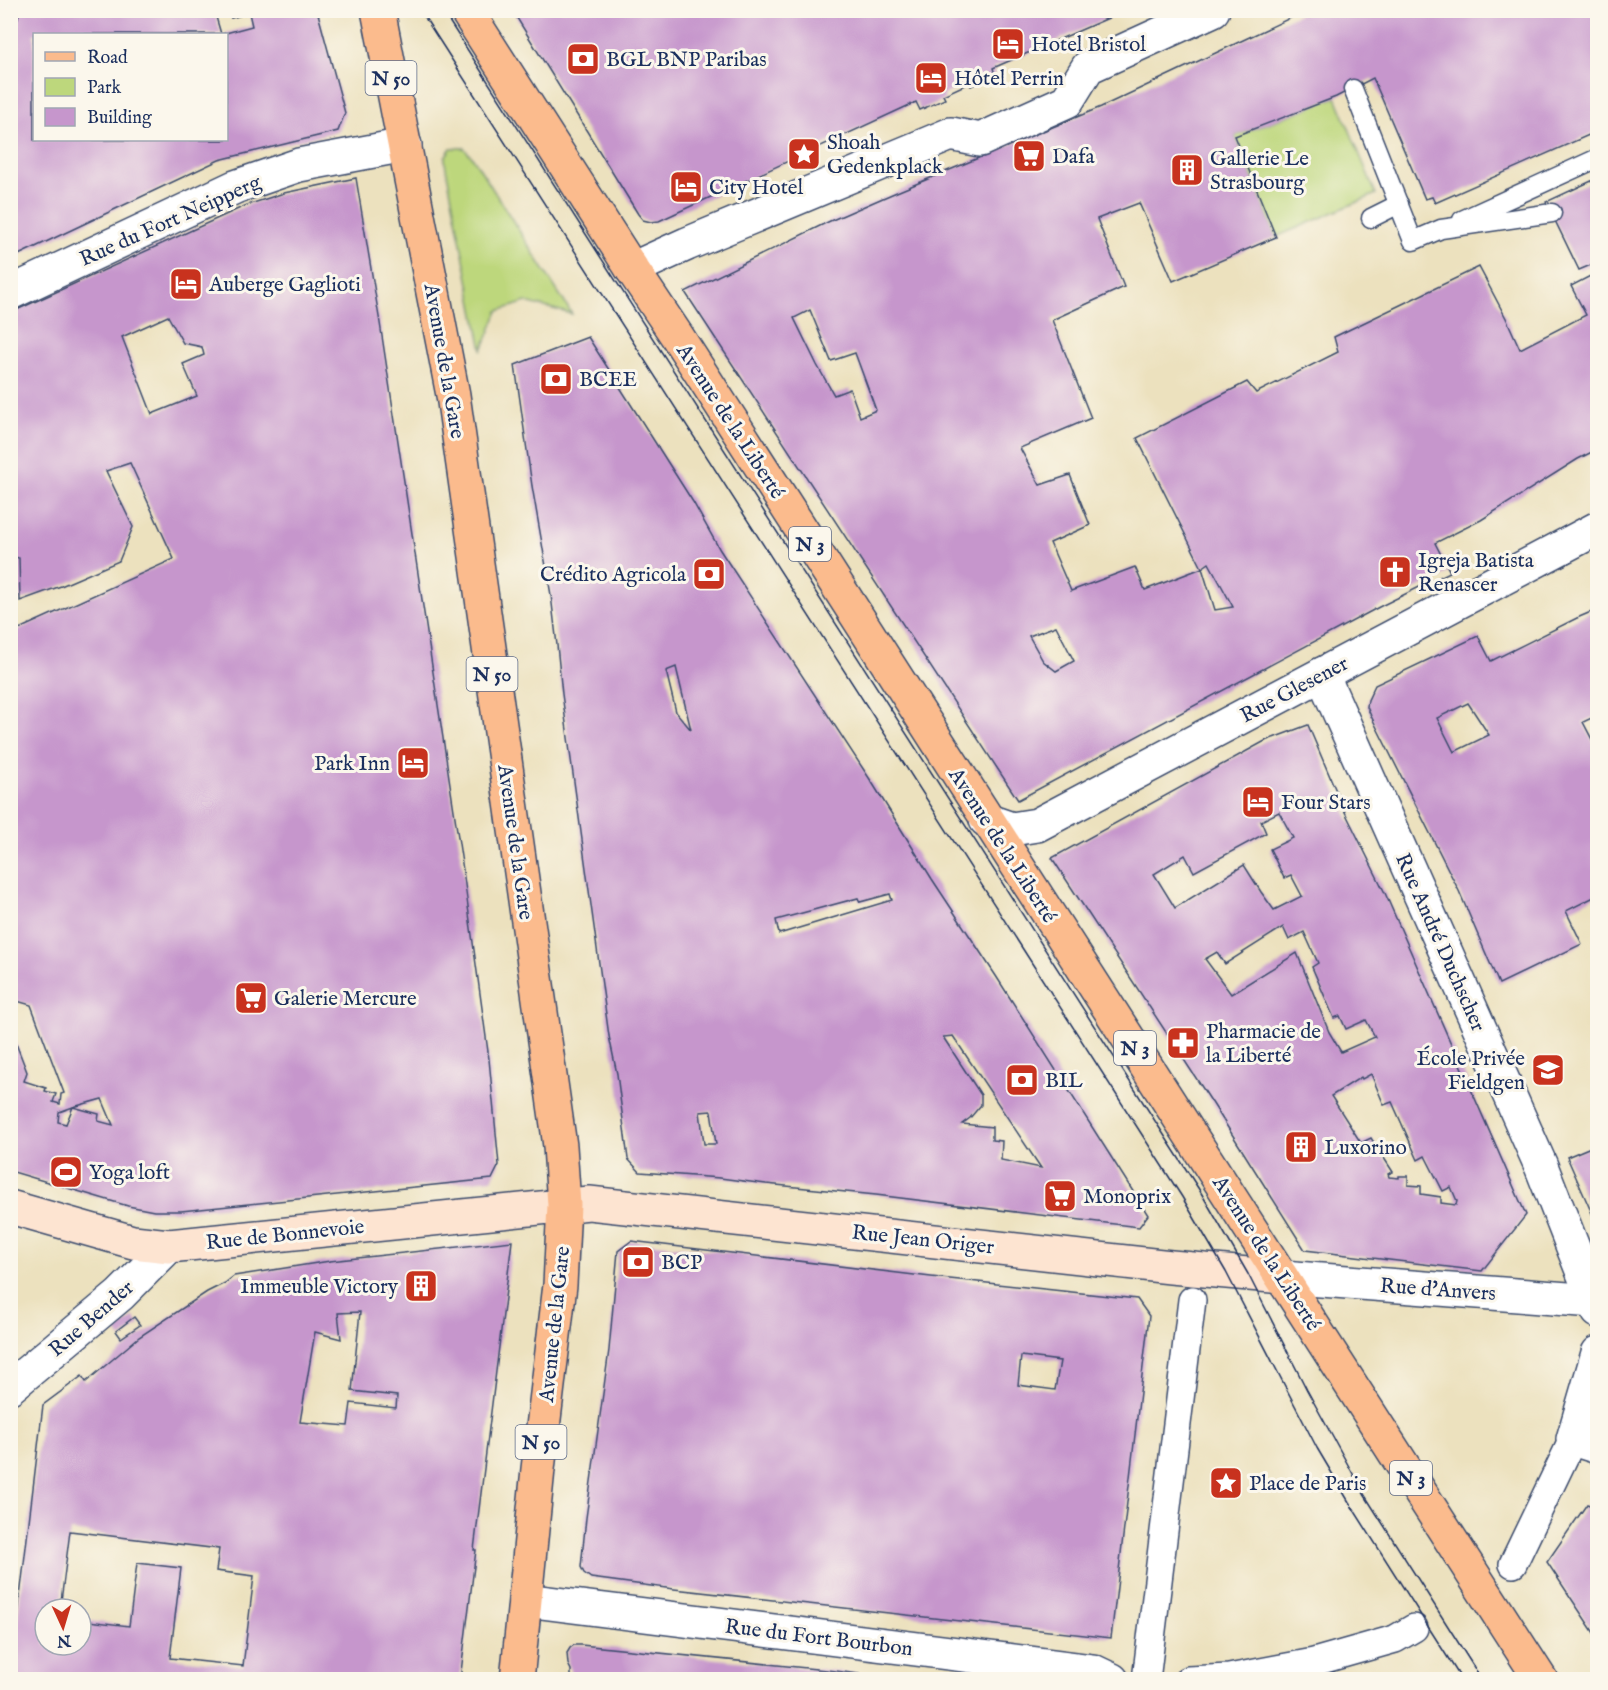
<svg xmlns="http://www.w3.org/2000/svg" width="1608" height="1690" font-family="'IM FELL English',serif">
	<rect width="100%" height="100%" fill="#fbf7ec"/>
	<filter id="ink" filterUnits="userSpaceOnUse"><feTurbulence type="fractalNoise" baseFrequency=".0167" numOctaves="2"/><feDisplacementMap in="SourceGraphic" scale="12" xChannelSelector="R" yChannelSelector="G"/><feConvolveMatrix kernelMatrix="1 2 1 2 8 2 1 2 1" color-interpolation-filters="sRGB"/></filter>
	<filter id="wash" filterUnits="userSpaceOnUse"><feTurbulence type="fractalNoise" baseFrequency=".008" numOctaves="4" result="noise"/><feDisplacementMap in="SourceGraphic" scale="24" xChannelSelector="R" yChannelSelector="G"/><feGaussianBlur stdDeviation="1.35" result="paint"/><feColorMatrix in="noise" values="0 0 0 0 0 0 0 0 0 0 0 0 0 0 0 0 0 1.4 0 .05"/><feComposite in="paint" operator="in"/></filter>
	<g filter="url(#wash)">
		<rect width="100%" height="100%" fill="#ece1be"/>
		<g fill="#bdd77c" stroke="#6c836d" stroke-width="1.5">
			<path d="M1336,97L1376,194L1276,237L1235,136Z"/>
			<path d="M451,148H464L473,158L572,314L526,302L498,311L482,350L445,163V157Z"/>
		</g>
		<g id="blocks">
			<g fill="#c696cc" fill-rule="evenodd">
				<path d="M20,10H214L221,34H34V140H226V34H222L252,26L249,13L231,18L229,10H317L345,113L338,131L219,160L10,259V48Z"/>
				<path d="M512,10H1127L993,68L995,75L971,86L969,83L943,95L945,99L920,110L916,102L674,214L659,221L651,222L643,220L638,214Z"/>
				<path d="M1307,10H1598V131L1435,203L1432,197L1425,199L1373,78L1336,97L1235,136L1276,237L1173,281L1139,203L1097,219L1124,287L1052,320L1091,418L1020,448L1040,485L1070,475L1090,525L1050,543L1071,591L1135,567L1145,590L1202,568L1137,438L1247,382L1256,393L1338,352L1334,337L1479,267L1506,318L1520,349L1586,315L1571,286L1598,272V449L1578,459L1481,520L1435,543L1450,572L1379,607L1018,800L685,292L830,221L892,194L1101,107ZM810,310L831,361L855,353L876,410L860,417L850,389L834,395L817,365L794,318ZM1209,563L1233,607L1215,610L1202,568ZM1056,626L1074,661L1056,671L1043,661L1029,636Z"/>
				<path d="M356,178L380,323L463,870L489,1059L499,1165L492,1179L181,1211H154L128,1206L10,1171V1028L27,1072L24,1081L46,1088L45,1091L56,1094L53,1102L60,1104L61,1094L64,1093L31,1005L10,999V633L174,559L130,463L106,471L133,527L119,561L61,586L20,601L19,558L10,556V313L247,205L284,193ZM168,316L183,343L202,347L204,355L183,364L197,396L152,414L122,337ZM102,1099L113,1125L98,1121L99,1114L73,1107L66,1124L58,1122L59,1112L73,1107Z"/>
				<path d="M1598,178V262L1579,270L1546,202Z"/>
				<path d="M588,337L693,502L720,550L873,784L932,879L996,976L1148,1215L1139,1227L876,1195L766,1184L720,1178L640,1172L628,1159L617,1074L609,1036L562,694L557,645L551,595L532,486L515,365ZM676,667L691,730L676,712L666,671ZM890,894L892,900L779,934L776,920L858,898L860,902ZM953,1036L1041,1168L1001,1160L1002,1141L992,1140V1127L962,1124L970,1118L981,1105V1095L943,1037ZM711,1111L716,1144H704L700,1112Z"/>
				<path d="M1598,609V715L1583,722L1598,751V895L1566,911L1582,944L1499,984L1459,891L1371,716L1367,707L1368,700L1375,685L1478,636L1491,661L1577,618ZM1468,703L1489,735L1454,752L1437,718Z"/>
				<path d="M1308,725L1345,812L1385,893L1526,1215L1482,1271L1305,1250L1213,1104L1052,858L1265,741ZM1279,812L1293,838L1270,849L1284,878L1291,875L1302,896L1274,910L1261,892L1244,865L1175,908L1154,874L1185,855L1194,872L1266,833L1261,821ZM1283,927L1289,940L1304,932L1318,963L1312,967L1334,1018L1340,1016L1346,1029L1366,1020L1375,1037L1341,1052L1329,1032L1297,953L1231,994L1205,959L1217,952L1225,964ZM1371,1074L1384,1105L1392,1102L1418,1160L1425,1156L1443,1191L1451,1187L1457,1201L1456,1205L1441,1203V1197L1421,1194V1186L1408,1185V1176H1399V1178L1389,1177L1388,1174L1393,1172L1371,1138L1361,1143L1331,1096L1361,1077L1362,1079Z"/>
				<path d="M1598,1144V1227L1567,1157Z"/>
				<path d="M512,1241L474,1550H476L460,1680H10L43,1405L82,1376L86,1382L139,1337L207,1292L225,1283L234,1276L330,1261ZM360,1312L352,1391L397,1396L396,1408L351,1403L348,1426L300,1422L315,1332L341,1339L338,1313ZM70,1531L219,1549L216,1571L254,1576L243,1666L170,1658L181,1568L137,1563L129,1626L81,1620V1645H45V1609H60Z"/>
				<path d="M631,1241L931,1277L1137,1299L1149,1316L1111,1638L674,1589L591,1578L584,1573L581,1567L586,1518L609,1350L618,1251ZM1021,1356L1060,1361L1055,1390L1018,1385Z"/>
				<path d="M134,1317L140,1325L121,1338L116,1331Z"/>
				<path d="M1587,1504L1598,1508V1639L1547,1562Z"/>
				<path d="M574,1645H581L836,1671L888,1678V1680H571V1670L568,1664L567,1653L570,1648Z"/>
			</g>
		</g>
	</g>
	<g filter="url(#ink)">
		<use href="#blocks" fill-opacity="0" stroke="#3a4a6c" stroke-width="1.5"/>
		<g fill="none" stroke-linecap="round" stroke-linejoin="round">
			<defs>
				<g id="service">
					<path d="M1353,89L1413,241L1441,229L1552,213"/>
					<path d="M1371,218L1399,204"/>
					<path d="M1462,220L1598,158"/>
				</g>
				<g id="pedestrian">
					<path d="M1513,1564L1573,1439"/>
					<path d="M1146,1680L1192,1300"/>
					<path d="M1188,1680L1229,1678L1314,1662L1395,1639L1414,1628"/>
				</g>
				<g id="minor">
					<path d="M632,269L687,244L951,134L980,140L1067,101L1088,67L1213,10"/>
					<path d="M10,293L235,187L299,165L405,145"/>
					<path d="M1322,674L1541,1166L1598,1311"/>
					<path d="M986,820L1012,829L1037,825L1598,528"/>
					<path d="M1282,1277L1594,1301"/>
					<path d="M1598,1353L1573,1439L1598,1447"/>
					<path d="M525,1600L1093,1671L1112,1680"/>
				</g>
				<path id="tertiary" d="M10,1387L120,1295L169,1246"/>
				<path id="secondary" d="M10,1207L133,1242L169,1246L589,1203L1171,1267L1282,1277"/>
				<g id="primary">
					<path d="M378,10L453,395L560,1146L564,1205L560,1285L538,1469L517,1680"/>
					<path d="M466,10L632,269L677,336C964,785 1253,1232 1541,1680"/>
				</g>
			</defs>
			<use href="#service" stroke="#3a4a6c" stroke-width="21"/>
			<use href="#pedestrian" stroke="#3a4a6c" stroke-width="30"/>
			<use href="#minor" stroke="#3a4a6c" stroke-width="36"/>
			<use href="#tertiary" stroke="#3a4a6c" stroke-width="36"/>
			<use href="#secondary" stroke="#3a4a6c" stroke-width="36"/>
			<use href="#primary" stroke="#3a4a6c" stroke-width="36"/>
			<use href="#service" stroke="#fff" stroke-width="18"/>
			<use href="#pedestrian" stroke="#fff" stroke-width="27"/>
			<use href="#minor" stroke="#fff" stroke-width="33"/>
			<use href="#tertiary" stroke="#fff" stroke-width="33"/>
			<use href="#secondary" stroke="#fde4d1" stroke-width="33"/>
			<use href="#primary" stroke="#fbbb8d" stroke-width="33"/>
			<g stroke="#1b2f5e" stroke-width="1.5">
				<path d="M420,10L1182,1197L1226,1272L1317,1448L1349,1502L1462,1680"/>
				<path d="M442,10L1200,1191L1248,1274L1307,1390L1364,1494L1482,1680"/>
			</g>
		</g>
	</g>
	<defs>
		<symbol id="hotel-square" viewBox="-11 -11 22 22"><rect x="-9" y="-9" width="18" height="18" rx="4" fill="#c8321e" stroke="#fbf7ec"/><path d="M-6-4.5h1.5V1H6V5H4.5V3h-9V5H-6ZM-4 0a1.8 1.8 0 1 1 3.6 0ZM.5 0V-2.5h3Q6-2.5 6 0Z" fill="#fff"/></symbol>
		<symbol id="bank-square" viewBox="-11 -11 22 22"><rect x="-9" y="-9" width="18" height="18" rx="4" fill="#c8321e" stroke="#fbf7ec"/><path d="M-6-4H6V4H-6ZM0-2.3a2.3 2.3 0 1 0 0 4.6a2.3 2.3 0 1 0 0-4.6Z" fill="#fff"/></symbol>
		<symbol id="sight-square" viewBox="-11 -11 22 22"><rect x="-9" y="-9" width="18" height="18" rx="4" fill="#c8321e" stroke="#fbf7ec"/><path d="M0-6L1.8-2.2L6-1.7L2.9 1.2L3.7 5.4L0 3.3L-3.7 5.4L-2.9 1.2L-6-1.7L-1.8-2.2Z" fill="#fff"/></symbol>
		<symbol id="supermarket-square" viewBox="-11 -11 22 22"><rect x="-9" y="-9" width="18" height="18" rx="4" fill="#c8321e" stroke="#fbf7ec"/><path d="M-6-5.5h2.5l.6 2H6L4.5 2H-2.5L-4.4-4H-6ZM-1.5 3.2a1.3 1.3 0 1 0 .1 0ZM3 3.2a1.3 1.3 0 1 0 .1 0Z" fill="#fff"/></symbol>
		<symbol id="building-square" viewBox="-11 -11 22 22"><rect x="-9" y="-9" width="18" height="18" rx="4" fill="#c8321e" stroke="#fbf7ec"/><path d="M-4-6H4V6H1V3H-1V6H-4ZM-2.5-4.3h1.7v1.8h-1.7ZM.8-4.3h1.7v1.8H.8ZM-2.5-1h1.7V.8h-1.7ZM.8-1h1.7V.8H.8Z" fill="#fff"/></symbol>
		<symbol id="church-square" viewBox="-11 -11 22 22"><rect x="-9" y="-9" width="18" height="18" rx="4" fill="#c8321e" stroke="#fbf7ec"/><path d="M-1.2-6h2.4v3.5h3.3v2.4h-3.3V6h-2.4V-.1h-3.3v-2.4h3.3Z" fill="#fff"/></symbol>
		<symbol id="pharmacy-square" viewBox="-11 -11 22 22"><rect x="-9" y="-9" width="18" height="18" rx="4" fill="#c8321e" stroke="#fbf7ec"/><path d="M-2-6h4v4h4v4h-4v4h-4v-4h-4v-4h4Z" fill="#fff"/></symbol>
		<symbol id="school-square" viewBox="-11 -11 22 22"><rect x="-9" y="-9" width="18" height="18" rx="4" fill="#c8321e" stroke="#fbf7ec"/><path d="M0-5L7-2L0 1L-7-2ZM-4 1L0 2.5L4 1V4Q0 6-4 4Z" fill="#fff"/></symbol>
		<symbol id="stadium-square" viewBox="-11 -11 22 22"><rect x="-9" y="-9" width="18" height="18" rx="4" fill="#c8321e" stroke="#fbf7ec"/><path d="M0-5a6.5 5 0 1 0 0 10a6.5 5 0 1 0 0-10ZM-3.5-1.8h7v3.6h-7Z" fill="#fff"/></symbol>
	</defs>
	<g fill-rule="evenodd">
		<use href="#hotel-square" x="989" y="25" width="38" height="38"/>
		<use href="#bank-square" x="564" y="40" width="38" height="38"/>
		<use href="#hotel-square" x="912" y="59" width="38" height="38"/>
		<use href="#sight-square" x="785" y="135" width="38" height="38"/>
		<use href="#supermarket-square" x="1010" y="137" width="38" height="38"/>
		<use href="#building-square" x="1168" y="151" width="38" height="38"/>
		<use href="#hotel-square" x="667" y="168" width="38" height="38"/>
		<use href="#hotel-square" x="167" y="265" width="38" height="38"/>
		<use href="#bank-square" x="537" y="360" width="38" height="38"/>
		<use href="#church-square" x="1376" y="553" width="38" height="38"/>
		<use href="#bank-square" x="690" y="555" width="38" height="38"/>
		<use href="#hotel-square" x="394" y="744" width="38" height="38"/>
		<use href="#hotel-square" x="1239" y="783" width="38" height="38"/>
		<use href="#supermarket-square" x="232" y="979" width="38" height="38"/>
		<use href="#pharmacy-square" x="1164" y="1024" width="38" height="38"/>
		<use href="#school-square" x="1529" y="1051" width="38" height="38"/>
		<use href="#bank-square" x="1003" y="1061" width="38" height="38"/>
		<use href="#building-square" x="1282" y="1128" width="38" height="38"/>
		<use href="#stadium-square" x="47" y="1153" width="38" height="38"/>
		<use href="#supermarket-square" x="1041" y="1177" width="38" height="38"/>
		<use href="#bank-square" x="619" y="1243" width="38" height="38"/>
		<use href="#building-square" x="402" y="1267" width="38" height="38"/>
		<use href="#sight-square" x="1207" y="1464" width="38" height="38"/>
	</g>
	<g text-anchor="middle" stroke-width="6" stroke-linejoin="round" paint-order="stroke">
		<g fill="#fbf7ec" stroke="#5e6b89" stroke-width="1.5">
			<rect x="365.5" y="61" width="51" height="34" rx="4.5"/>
			<rect x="789" y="527" width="42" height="34" rx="4.5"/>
			<rect x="466.5" y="657" width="51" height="34" rx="4.5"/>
			<rect x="1114" y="1031" width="42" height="34" rx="4.5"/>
			<rect x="515.5" y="1425" width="51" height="34" rx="4.5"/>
			<rect x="1390" y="1461" width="42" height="34" rx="4.5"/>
		</g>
		<g font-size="20" font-weight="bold" fill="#1b2f5e">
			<text x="391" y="85">N 50</text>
			<text x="810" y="551">N 3</text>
			<text x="492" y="681">N 50</text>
			<text x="1135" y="1055">N 3</text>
			<text x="541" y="1449">N 50</text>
			<text x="1411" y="1485">N 3</text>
		</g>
		<g font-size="21" fill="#1b2f5e" stroke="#fbf7ec" text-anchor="start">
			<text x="1031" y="51">Hotel Bristol</text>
			<text x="606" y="66">BGL BNP Paribas</text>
			<text x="954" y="85">Hôtel Perrin</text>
			<text x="827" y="149">Shoah<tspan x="827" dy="24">Gedenkplack</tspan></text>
			<text x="1052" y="163">Dafa</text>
			<text x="1210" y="165">Gallerie Le<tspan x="1210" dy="24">Strasbourg</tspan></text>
			<text x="709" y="194">City Hotel</text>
			<text x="209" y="291">Auberge Gaglioti</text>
			<text x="579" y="386">BCEE</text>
			<text x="1418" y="567">Igreja Batista<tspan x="1418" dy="24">Renascer</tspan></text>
			<text x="686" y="581" text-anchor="end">Crédito Agricola</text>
			<text x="390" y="770" text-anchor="end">Park Inn</text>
			<text x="1281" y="809">Four Stars</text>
			<text x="274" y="1005">Galerie Mercure</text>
			<text x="1206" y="1038">Pharmacie de<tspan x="1206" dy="24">la Liberté</tspan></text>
			<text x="1525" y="1065" text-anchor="end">École Privée<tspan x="1525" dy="24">Fieldgen</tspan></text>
			<text x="1045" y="1087">BIL</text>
			<text x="1324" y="1154">Luxorino</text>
			<text x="89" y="1179">Yoga loft</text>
			<text x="1083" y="1203">Monoprix</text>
			<text x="661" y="1269">BCP</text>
			<text x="398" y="1293" text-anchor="end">Immeuble Victory</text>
			<text x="1249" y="1490">Place de Paris</text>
		</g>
		<g font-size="21" fill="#1b2f5e" stroke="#fbf7ec">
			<text transform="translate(170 220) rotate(-24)" y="7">Rue du Fort Neipperg</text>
			<text transform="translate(445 361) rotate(80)" y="7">Avenue de la Gare</text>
			<text transform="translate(731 421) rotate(57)" y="7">Avenue de la Liberté</text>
			<text transform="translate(1294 689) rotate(-28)" y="7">Rue Glesener</text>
			<text transform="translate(516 842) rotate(82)" y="7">Avenue de la Gare</text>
			<text transform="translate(1003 845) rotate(57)" y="7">Avenue de la Liberté</text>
			<text transform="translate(1441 942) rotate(66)" y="7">Rue André Duchscher</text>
			<text transform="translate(285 1234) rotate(-6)" y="7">Rue de Bonnevoie</text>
			<text transform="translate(923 1239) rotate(6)" y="7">Rue Jean Origer</text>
			<text transform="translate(1267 1253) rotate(57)" y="7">Avenue de la Liberté</text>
			<text transform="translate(1438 1289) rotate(4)" y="7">Rue d'Anvers</text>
			<text transform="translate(91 1318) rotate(-41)" y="7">Rue Bender</text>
			<text transform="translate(554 1324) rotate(-84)" y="7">Avenue de la Gare</text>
			<text transform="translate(819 1637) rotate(7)" y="7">Rue du Fort Bourbon</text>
		</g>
	</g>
	<rect width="1608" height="1690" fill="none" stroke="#fbf7ec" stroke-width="36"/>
	<rect x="33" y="33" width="195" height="108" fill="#fbf7ec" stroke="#a1a7b3" stroke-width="1.5"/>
	<rect x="45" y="52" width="30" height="9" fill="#fbbb8d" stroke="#a1a7b3" stroke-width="1.5"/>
	<text x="87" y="63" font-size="18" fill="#1b2f5e">Road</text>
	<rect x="45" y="78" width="30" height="18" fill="#bdd77c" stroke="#a1a7b3" stroke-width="1.5"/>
	<text x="87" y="93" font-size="18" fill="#1b2f5e">Park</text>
	<rect x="45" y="108" width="30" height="18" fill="#c696cc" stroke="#a1a7b3" stroke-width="1.5"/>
	<text x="87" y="123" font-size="18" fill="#1b2f5e">Building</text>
	<g transform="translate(63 1627) rotate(176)"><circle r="28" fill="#fbf7ec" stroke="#a1a7b3" stroke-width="1.5"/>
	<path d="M0-4.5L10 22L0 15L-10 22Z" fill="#c8321e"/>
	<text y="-9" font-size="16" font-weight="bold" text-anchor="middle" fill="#1b2f5e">N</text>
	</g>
</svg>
